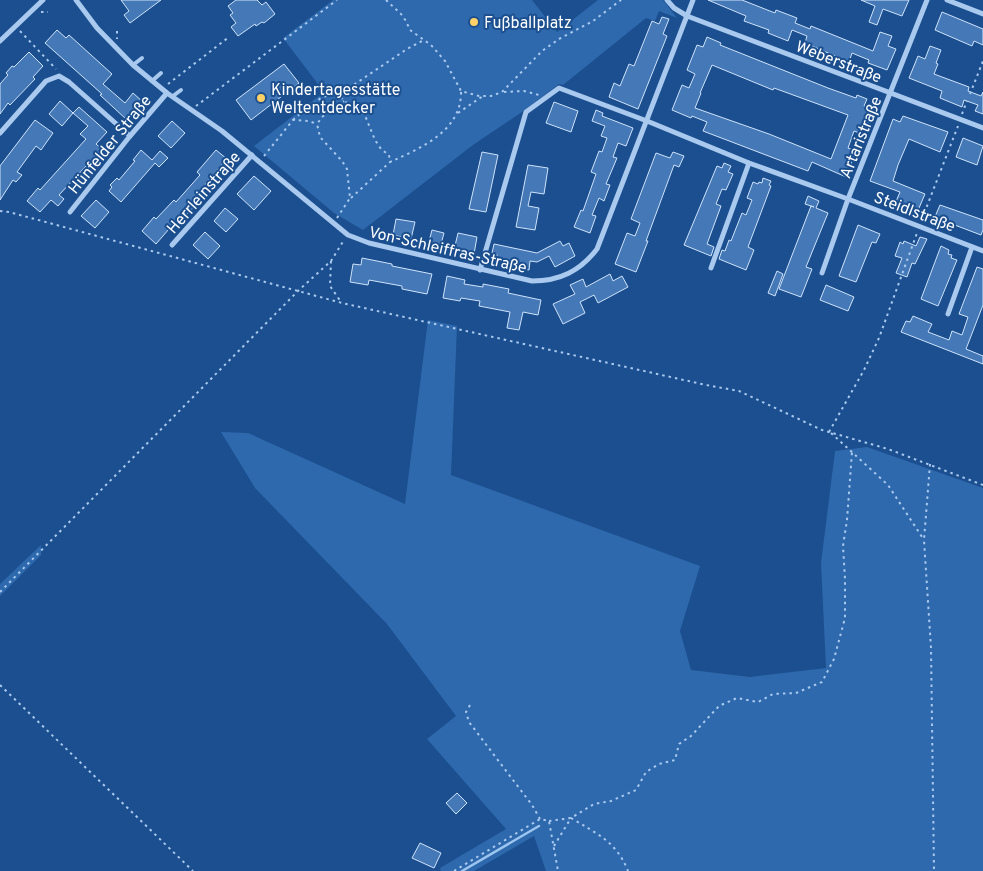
<svg xmlns="http://www.w3.org/2000/svg" width="983" height="871" font-family="Overpass,sans-serif">
	<rect width="100%" height="100%" fill="#1b4f8f"/>
	<g fill="#2e69ad">
		<path d="M333,0H532L557,32L598,0H663L677,18L659,11L655,21L646,18L563,85L559,84L522,112L473,145L363,230L334,213L254,146L324,92L283,38Z"/>
		<path d="M428,320L457,326L451,475L700,566L680,631L691,670L750,677L826,668L821,563L835,451L867,447L983,488V871H546L534,836L474,871H441L440,868L506,829L427,739L456,716L387,624L255,488L221,432L248,433L405,504Z"/>
		<path d="M41,545V555L0,596V584Z"/>
	</g>
	<g fill="none" stroke-linecap="round" stroke-linejoin="round">
		<path stroke="#9cc4f0" stroke-width="2.5" d="M462,871L539,826"/>
	</g>
	<g fill="#4478b7" stroke="#cfe3fa" fill-rule="evenodd">
		<path d="M121,0H161L130,23L124,15L129,11Z"/>
		<path d="M236,0H257L262,5L266,2L275,14L264,23L262,22L256,26L255,24L238,36L231,27L236,23L230,15L233,13L228,6Z"/>
		<path d="M708,0H742L775,13L776,10L797,18L795,23L810,29L811,26L873,51L880,32L892,36L888,46L896,49L887,70L868,63L869,60L852,53L849,62L805,43L807,36L792,30L788,41L768,33L769,30L744,21L746,16Z"/>
		<path d="M861,0H909L902,16L883,9L877,25L869,22L875,6Z"/>
		<path d="M942,12L983,29V45L974,41L972,46L935,30Z"/>
		<path d="M662,17L669,19L663,34L667,36L638,109L609,97L614,83L620,86L629,64L634,66L652,21L659,24Z"/>
		<path d="M57,30L66,38L69,35L112,74L103,84L125,103L133,93L143,102L127,120L100,95L102,94L45,43Z"/>
		<path d="M707,37L721,43L720,45L828,88L856,98L857,95L867,99L864,106L874,110L864,135L854,131L848,148L856,151L846,177L812,162L808,171L703,131L707,122L692,116L691,118L672,110L682,85L689,88L695,74L687,70L697,45L703,47ZM712,65L773,90L774,88L848,115L831,159L769,134L695,108L701,93H700Z"/>
		<path d="M930,46L941,50L936,63L938,64L934,74L969,87L968,91L981,96L983,92V114L975,111L978,105L964,100L962,107L940,98L942,91L909,78L918,56L925,59Z"/>
		<path d="M29,52L43,66L33,77L35,79L10,105L8,103L0,114V84L8,75L6,73L12,66L14,67Z"/>
		<path d="M284,64L299,83L251,120L236,100Z"/>
		<path d="M60,101L73,113L62,126L49,114Z"/>
		<path d="M554,102L578,111L571,132L546,123Z"/>
		<path d="M79,107L107,132L96,144L102,149L59,195L64,199L58,206L51,200L40,212L27,201L38,188L40,190L86,139L80,134L88,126L73,113Z"/>
		<path d="M596,110L603,113L602,116L633,128L626,146L618,143L613,157L617,158L606,184L610,185L604,201L599,198L592,215L596,216L590,233L574,227L581,210L583,211L596,174L591,172L599,151L602,152L607,138L601,136L605,126L592,121Z"/>
		<path d="M903,116L948,132L940,152L909,139L898,165L893,181L925,194L916,215L894,206L900,192L870,181L893,119L900,122Z"/>
		<path d="M35,120L53,133L41,150L36,146L17,172L22,175L16,182L13,180L0,200V166Z"/>
		<path d="M172,121L185,133L171,148L158,136Z"/>
		<path d="M963,138L983,146L977,165L956,157Z"/>
		<path d="M141,150L152,160L160,151L168,158L159,167L155,163L121,202L109,191L112,187L110,185L117,178L119,180L135,161L133,160Z"/>
		<path d="M216,150L227,159L205,184L211,189L177,225L175,222L156,244L142,231L154,217L156,219L174,200L176,202L200,175L197,172Z"/>
		<path d="M482,152L498,155L486,212L469,209Z"/>
		<path d="M673,152L684,156L679,167L674,165L646,241H648L636,272L615,264L627,233L635,236L640,223L631,219L656,153L670,158Z"/>
		<path d="M724,163L731,166L728,172L733,174L726,190L722,189L716,204L721,206L707,244L714,247L711,256L684,245L717,166L722,168Z"/>
		<path d="M528,165L548,168L544,194L531,192L528,206L539,208L535,230L516,227Z"/>
		<path d="M254,176L271,191L254,210L237,194Z"/>
		<path d="M763,178L771,181L769,185L771,186L748,247L754,250L746,270L719,259L722,250L725,251L729,240L731,241L742,213L746,215L752,200L747,198L753,182L758,184L759,182L762,183Z"/>
		<path d="M808,196L819,201L816,208L828,213L806,267L812,269L801,297L779,289L811,206L814,207L805,204Z"/>
		<path d="M96,200L109,212L95,228L81,216Z"/>
		<path d="M940,205L983,220V230L981,235L952,224V226L934,219Z"/>
		<path d="M225,208L238,219L226,232L214,221Z"/>
		<path d="M396,219L415,222L411,239L393,235Z"/>
		<path d="M858,225L880,234L876,243L872,242L856,282L839,276Z"/>
		<path d="M432,230L444,233L440,248L428,245Z"/>
		<path d="M205,232L220,246L208,259L193,245Z"/>
		<path d="M458,233L477,237L474,254L454,250Z"/>
		<path d="M920,237L927,239L915,264L912,263L907,277L896,273L902,258L895,256L900,242L903,244L904,241L916,246Z"/>
		<path d="M560,241L563,246L569,243L575,256L555,267L549,256L537,262L530,261L529,270L515,268L516,263L496,260L497,254L492,253L494,244L537,253Z"/>
		<path d="M941,246L949,250L948,254L952,255L951,258L957,260L938,306L921,299Z"/>
		<path d="M362,258L392,264V266L432,274L427,294L402,289V286L369,280L368,285L350,282L353,264L361,265Z"/>
		<path d="M977,267L983,269V305L966,349L983,356V364L901,332L906,321L910,322L913,316L932,324L928,332L949,340L952,331L962,335L968,317L959,314Z"/>
		<path d="M777,271L783,274L775,296L768,293Z"/>
		<path d="M610,274L613,281L622,276L628,287L598,303L594,295L580,302L585,313L563,324L553,304L575,294L570,285L583,279L586,287Z"/>
		<path d="M447,276L465,280L464,284L483,287V284L509,289L508,293L541,300L538,315L523,312L519,330L507,328L510,312L479,306L480,301L461,298L460,301L443,298Z"/>
		<path d="M826,285L854,297L848,311L820,300Z"/>
		<path d="M457,793L467,803L456,814L446,803Z"/>
		<path d="M420,843L441,853L434,868L412,858Z"/>
	</g>
	<g fill="none" stroke-linecap="round" stroke-linejoin="round">
		<g stroke="#a9c9ee" stroke-width="2" stroke-dasharray="2.5 4" stroke-linecap="butt">
			<path d="M386,0L401,14L406,21L410,30L431,45L445,61L461,91L479,96H491L502,92L542,51L559,39L593,21L621,0"/>
			<path d="M41,12H48"/>
			<path d="M20,31L56,69"/>
			<path d="M117,31V39"/>
			<path d="M168,84L229,37"/>
			<path d="M337,92L344,101L360,110L366,118L375,140L381,149L389,155L390,162C421,148 462,131 461,91"/>
			<path d="M504,92L524,91L539,95"/>
			<path d="M970,94L983,61"/>
			<path d="M196,106L337,0"/>
			<path d="M458,113L483,96"/>
			<path d="M962,114L967,101"/>
			<path d="M293,120L302,112L321,98L352,86L407,49L422,41"/>
			<path d="M264,156L293,120L309,121L317,124"/>
			<path d="M351,198L390,162"/>
			<path d="M0,211L9,212L342,303L706,385L739,391L822,430L888,449L983,485"/>
			<path d="M337,218L350,198L347,169L342,161L320,137L317,124L322,117L344,101"/>
			<path d="M922,219L958,126"/>
			<path d="M331,261L330,286L341,302"/>
			<path d="M829,432L864,370L879,338L917,233"/>
			<path d="M831,433L888,485L924,540"/>
			<path d="M930,464L924,540L931,648L934,871"/>
			<path d="M0,592L299,290L331,261L344,240"/>
			<path d="M0,685L193,871"/>
			<path d="M470,705L466,712L469,722L532,805L540,819"/>
			<path d="M549,821L571,818L594,804L611,801L636,790L646,772L659,764L675,760L679,744L691,736L719,706L737,698L758,702L773,694L796,693L822,682L834,659L845,618V579L843,546L847,520L852,452"/>
			<path d="M554,846L571,818C597,834 616,841 628,871"/>
			<path d="M454,871L540,819L549,821L558,871"/>
		</g>
		<g stroke="#a9c9ee" stroke-width="4">
			<path d="M133,65L142,58"/>
			<path d="M152,81L161,73"/>
			<path d="M173,96L181,90"/>
		</g>
		<g stroke="#a9c9ee" stroke-width="5">
			<path d="M76,0L97,28L133,65L167,93L222,131L348,235L369,243L532,281C560,281 580,271 597,249L693,0"/>
			<path d="M667,0L674,8L687,16L983,128"/>
			<path d="M947,0L983,14"/>
			<path d="M0,41L43,0"/>
			<path d="M0,133L46,81L59,76L69,82L130,136"/>
			<path d="M70,212L130,136L167,93"/>
			<path d="M172,245L252,155"/>
			<path d="M711,268L749,163"/>
			<path d="M480,270L526,112L559,88L647,121L749,163L848,199L983,251"/>
			<path d="M822,273L848,199L927,0"/>
			<path d="M948,314L972,247"/>
		</g>
	</g>
	<g fill="#ffd166" stroke="#1b4f8f" stroke-width="2">
		<circle cx="474" cy="22" r="5"/>
		<circle cx="261" cy="98" r="5"/>
	</g>
	<g text-anchor="middle" stroke-width="4" stroke-linejoin="round" paint-order="stroke">
		<g font-size="16" fill="#fff" stroke="#1b4f8f" text-anchor="start">
			<text x="484" y="28">Fußballplatz</text>
			<text x="271" y="95">Kindertagesstätte<tspan x="271" dy="18">Weltentdecker</tspan></text>
		</g>
		<g font-size="16" fill="#fff" stroke="#1b4f8f">
			<text transform="translate(839 61) rotate(21)" y="6">Weberstraße</text>
			<text transform="translate(860 137) rotate(-68)" y="6">Artaristraße</text>
			<text transform="translate(109 144) rotate(-51)" y="6">Hünfelder Straße</text>
			<text transform="translate(203 192) rotate(-49)" y="6">Herrleinstraße</text>
			<text transform="translate(915 211) rotate(21)" y="6">Steidlstraße</text>
			<text transform="translate(448 249) rotate(13)" y="6">Von-Schleiffras-Straße</text>
		</g>
	</g>
</svg>
